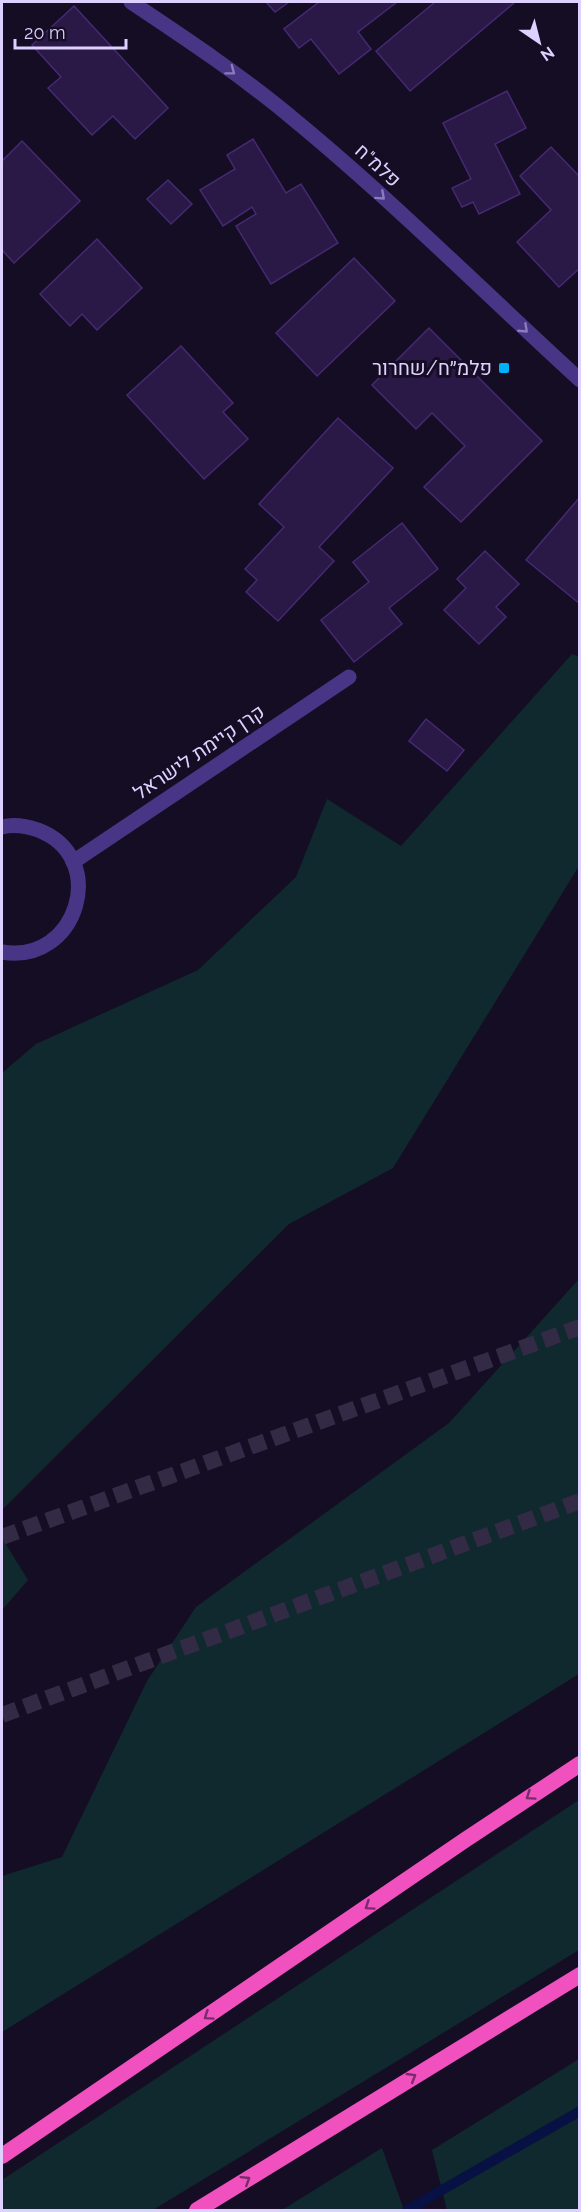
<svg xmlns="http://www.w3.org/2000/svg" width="581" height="2212" font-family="Raleway,Heebo,sans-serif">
	<rect width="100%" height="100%" fill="#150d24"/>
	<g fill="#10292e">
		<path d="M572,654L580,657L579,866L393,1168L289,1224L2,1510V1073L36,1044L198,970L296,877L327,799L401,846Z"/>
		<path d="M579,1279V1674L2,2032V1876L62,1857L147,1681L196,1607L449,1423Z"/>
		<path d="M2,1538L28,1580L2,1610Z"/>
		<path d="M579,1800V1950L153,2210H2V2180Z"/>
		<path d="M579,2059V2210H447L432,2150Z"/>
		<path d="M382,2148L404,2210H282Z"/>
	</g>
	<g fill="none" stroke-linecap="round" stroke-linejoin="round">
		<path stroke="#071143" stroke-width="10" d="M407,2210L580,2111"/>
	</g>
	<g fill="#2a1846" stroke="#452973" stroke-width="1.5">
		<path d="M266,2H289L275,12Z"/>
		<path d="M319,2H397L358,32L371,49L339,74L311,39L299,48L284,29Z"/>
		<path d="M435,2H515L410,91L376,51Z"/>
		<path d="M74,6L168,108L135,139L113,116L92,135L48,88L61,77L32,45Z"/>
		<path d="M507,91L526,128L495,144L520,194L479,214L473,202L462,207L452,188L471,179L443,123Z"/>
		<path d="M253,139L286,193L301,184L338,243L271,284L236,226L256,214L252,207L223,226L200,190L235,169L227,155Z"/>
		<path d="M22,141L80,201L14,263L2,250V161Z"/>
		<path d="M551,147L580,177V268L559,287L517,242L551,210L520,176Z"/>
		<path d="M168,180L192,204L171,224L147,199Z"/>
		<path d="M97,239L142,288L97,330L82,314L70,326L40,294Z"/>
		<path d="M354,258L395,301L317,376L276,333Z"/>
		<path d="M429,328L542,441L461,522L424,487L465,446L432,413L416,429L372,385Z"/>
		<path d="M181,346L233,403L223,412L248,439L204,479L127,395Z"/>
		<path d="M338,418L393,468L319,547L334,561L278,621L246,592L257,580L245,569L284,527L259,504Z"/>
		<path d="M580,497V604L526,560Z"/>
		<path d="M402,523L438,569L389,608L402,624L354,662L321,620L369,582L353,562Z"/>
		<path d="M485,551L519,584L496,607L506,617L479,644L444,610L466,588L457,579Z"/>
		<path d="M426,719L464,750L447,771L409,741Z"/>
	</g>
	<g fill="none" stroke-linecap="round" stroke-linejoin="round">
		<g stroke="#332a45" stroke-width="16" stroke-dasharray="16 8" stroke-linecap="butt">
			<path d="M2,1537L580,1327"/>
			<path d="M2,1715L580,1501"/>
		</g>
		<g stroke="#483585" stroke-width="15">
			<path d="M2,827C14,824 26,826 38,830C110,857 78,965 2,952"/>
			<path d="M73,862L349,677"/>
		</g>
		<path stroke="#483585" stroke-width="15" d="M131,2C188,40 245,78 297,122C395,203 486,294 580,380"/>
		<g stroke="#f051bf" stroke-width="16">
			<path d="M2,2156L465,1840L580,1764"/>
			<path d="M197,2210L580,1975"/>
		</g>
	</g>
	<defs><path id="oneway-chevron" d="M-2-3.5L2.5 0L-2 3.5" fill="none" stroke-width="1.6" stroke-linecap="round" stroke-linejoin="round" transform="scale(1.5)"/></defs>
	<g stroke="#8c7bbc">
		<use href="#oneway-chevron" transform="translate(231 71) rotate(37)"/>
		<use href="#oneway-chevron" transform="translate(381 196) rotate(42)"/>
		<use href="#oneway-chevron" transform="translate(524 329) rotate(43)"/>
	</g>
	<g stroke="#782c6a">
		<use href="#oneway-chevron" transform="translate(530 1796) rotate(146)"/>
		<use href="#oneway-chevron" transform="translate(369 1906) rotate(146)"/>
		<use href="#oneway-chevron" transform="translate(208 2016) rotate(146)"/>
		<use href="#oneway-chevron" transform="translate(412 2077) rotate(-31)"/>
		<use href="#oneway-chevron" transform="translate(246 2180) rotate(-32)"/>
	</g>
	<rect fill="#00b2fb" stroke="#150d24" stroke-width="2" x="498" y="362" width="12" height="12" rx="3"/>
	<g text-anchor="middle" stroke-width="6" stroke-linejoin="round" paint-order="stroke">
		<g font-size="20" fill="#ded0ff" stroke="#150d24">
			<text transform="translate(378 165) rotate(42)" y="7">פלמ"ח</text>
			<text transform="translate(199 752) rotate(-34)" y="7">קרן קיימת לישראל</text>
		</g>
		<g font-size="20" fill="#ded0ff" stroke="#150d24" text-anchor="end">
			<text x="492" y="375">פלמ״ח/שחרור</text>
		</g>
	</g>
	<rect width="581" height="2212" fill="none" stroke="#ded0ff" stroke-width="6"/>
	<g transform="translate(539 42) rotate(145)" stroke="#150d24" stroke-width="4.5" paint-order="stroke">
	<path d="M0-4.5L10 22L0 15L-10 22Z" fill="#ded0ff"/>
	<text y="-9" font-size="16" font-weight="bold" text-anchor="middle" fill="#ded0ff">N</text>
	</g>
	<path d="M15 39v9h111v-9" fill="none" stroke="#ded0ff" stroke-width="3"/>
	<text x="24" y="39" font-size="18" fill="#ded0ff" stroke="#150d24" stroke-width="4.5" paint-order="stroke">20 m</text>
</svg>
